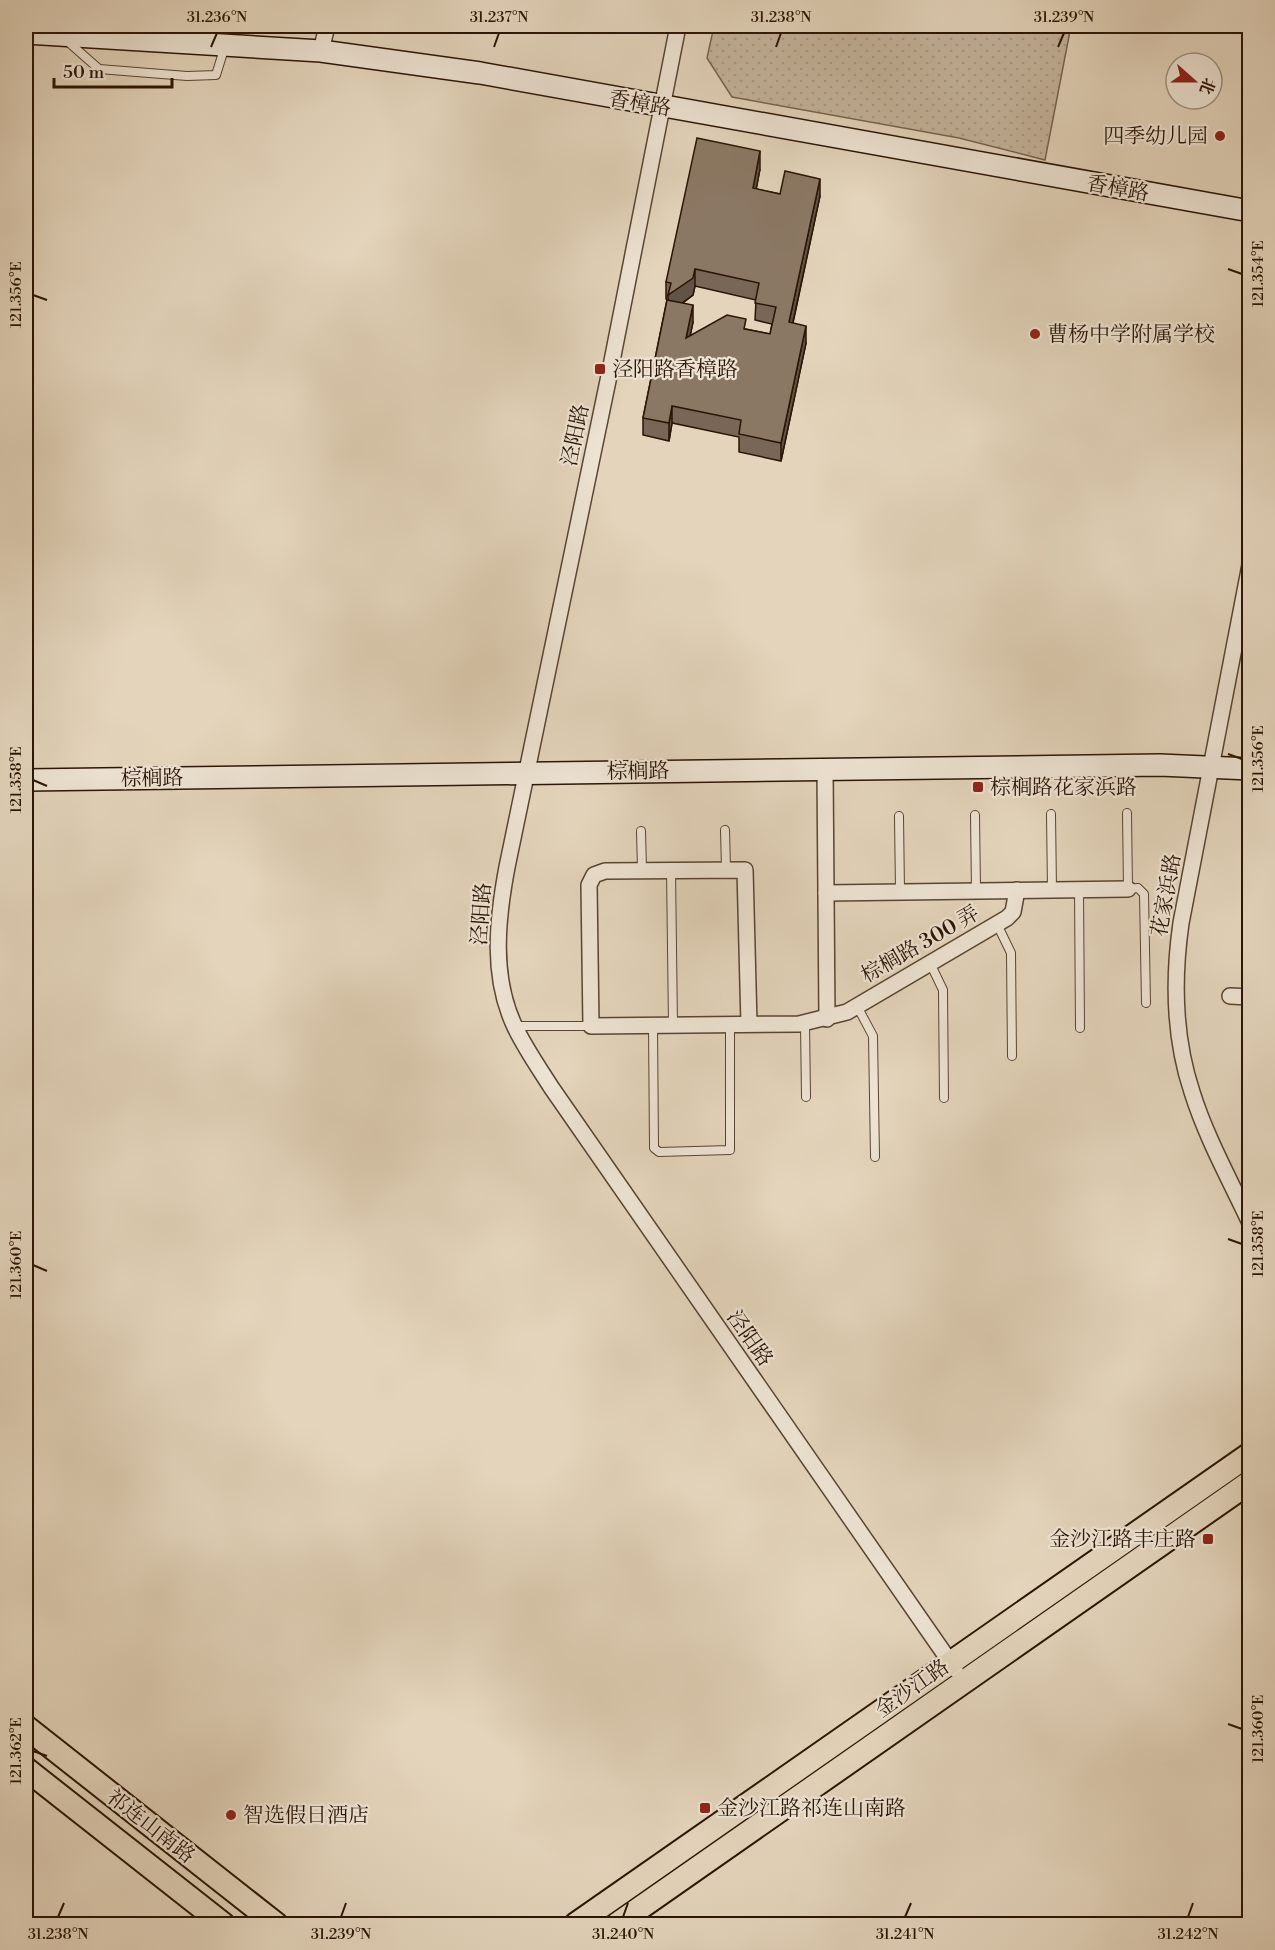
<svg xmlns="http://www.w3.org/2000/svg" width="1275" height="1950" font-family="'Libre Bodoni','Noto Serif SC',serif">
	<defs>
		<pattern id="park-dots" width="8" height="8" patternUnits="userSpaceOnUse" patternTransform="scale(1.5)"><rect width="8" height="8" fill="#c4b49c"/><path d="M2 2h.1M6 6h.1" fill="none" stroke="#a99a85" stroke-width="1.8" stroke-linecap="round"/></pattern>
	</defs>
	<rect width="100%" height="100%" fill="#e3d4bb"/>
	<filter id="stains"><feTurbulence type="fractalNoise" baseFrequency=".00333" numOctaves="4"/><feColorMatrix values="0 0 0 0 .2 0 0 0 0 .09 0 0 0 0 .02 0 0 0 .5 -.17"/></filter>
	<radialGradient id="worn" r=".72"><stop offset=".6" stop-color="#630" stop-opacity="0"/><stop offset="1" stop-color="#630" stop-opacity=".3"/></radialGradient>
	<path fill="url(#park-dots)" stroke="#786450" stroke-width="1.5" d="M714,26H1071L1045,160L959,138L732,97L707,58Z"/>
	<g fill="none" stroke-linecap="round" stroke-linejoin="round">
		<defs>
			<g id="lane">
				<path d="M66,40L99,69L187,76L216,75L225,46"/>
				<path d="M1127,813L1128,889L1138,888L1144,894L1146,1003"/>
				<path d="M1051,814L1052,890"/>
				<path d="M975,815L976,891"/>
				<path d="M899,816L900,892"/>
				<path d="M725,830L726,869"/>
				<path d="M641,831L642,870"/>
				<path d="M671,870L673,1025"/>
				<path d="M1079,889L1080,1028"/>
				<path d="M997,924L1011,953L1012,1056"/>
				<path d="M930,963L943,990L944,1098"/>
				<path d="M857,1006L873,1036L875,1157"/>
				<path d="M805,1024L806,1097"/>
				<path d="M653,1025L654,1148L659,1152L730,1150V1025"/>
				<path d="M515,1026H591"/>
			</g>
			<g id="street">
				<path d="M678,26L610,371L507,867C497,920 491,977 515,1027C525,1048 539,1068 551,1087L955,1669"/>
				<path d="M321,51L327,26"/>
				<path d="M1250,565L1181,923C1173,979 1174,1038 1192,1092C1206,1137 1230,1180 1250,1223"/>
				<path d="M825,769L827,1019"/>
				<path d="M826,893L1128,889"/>
				<path d="M1230,996L1250,997"/>
				<path d="M749,1024L745,870L605,871L594,875L589,885L591,1026L799,1024L847,1012L1007,918L1013,912L1017,890"/>
			</g>
			<g id="secondary">
				<path d="M26,33L321,51L480,73L1250,211"/>
				<path d="M26,780L1160,765L1250,769"/>
			</g>
			<g id="primary">
				<path d="M26,1727L276,1924"/>
				<path d="M26,1769L223,1924"/>
				<path d="M576,1924L1250,1454"/>
				<path d="M617,1924L1250,1482"/>
			</g>
		</defs>
		<use href="#lane" stroke="#594532" stroke-width="10"/>
		<use href="#street" stroke="#594532" stroke-width="18"/>
		<use href="#secondary" stroke="#2b1505" stroke-width="24"/>
		<use href="#primary" stroke="#2b1505" stroke-width="26"/>
		<use href="#lane" stroke="#ede3d3" stroke-width="8"/>
		<use href="#street" stroke="#ede3d3" stroke-width="15"/>
		<use href="#secondary" stroke="#ede3d3" stroke-width="21"/>
		<use href="#primary" stroke="#e3d4bb" stroke-width="22"/>
	</g>
	<path fill="#786756" stroke="#2b1505" stroke-width="1.5" fill-rule="evenodd" d="M760,169L756,189L780,194L820,196L793,323L806,343L781,461L739,452V437L672,423L669,441L643,435V418L667,300L666,299V282ZM695,286L756,300L755,320L772,324L770,334L746,329L690,336L693,322L683,303L693,295Z"/>
	<g fill="#615446" stroke="#2b1505" stroke-width="1.5">
		<path d="M760,151V169L753,206V188Z"/>
		<path d="M820,179V196L789,340V322Z"/>
		<path d="M695,269V286L693,295L668,313V295Z"/>
		<path d="M693,305V322L686,356V338Z"/>
		<path d="M806,326V343L781,461V443Z"/>
		<path d="M672,406V423L669,441V423Z"/>
	</g>
	<path fill="#8b7864" stroke="#2b1505" stroke-width="1.5" d="M697,138L760,151L753,188L780,194L785,171L820,179L789,322L806,326L781,443L739,434L741,420L672,406L669,423L643,418L667,300L693,305L686,338L727,315L746,319L744,329L770,334L776,307L755,303L759,283L695,269L693,278L668,295L671,283L666,282Z"/>
	<path fill="none" stroke="#2b1505" stroke-width="2" d="M211,47L217,33M494,47L499,33M776,47L781,33M1058,47L1064,33M1228,269L1242,274M33,295L47,300M1228,754L1242,759M33,780L47,786M1228,1239L1242,1244M33,1265L47,1271M1228,1724L1242,1729M33,1751L47,1756M58,1917L64,1903M341,1917L346,1903M623,1917L628,1903M905,1917L911,1903M1188,1917L1193,1903"/>
	<g fill="#8f2418" stroke="#ede3d3" stroke-width="2">
		<circle cx="1220" cy="136" r="6"/>
		<circle cx="1035" cy="334" r="6"/>
		<rect x="594" y="363" width="12" height="12" rx="3"/>
		<rect x="972" y="781" width="12" height="12" rx="3"/>
		<rect x="1202" y="1533" width="12" height="12" rx="3"/>
		<rect x="699" y="1802" width="12" height="12" rx="3"/>
		<circle cx="231" cy="1815" r="6"/>
	</g>
	<g text-anchor="middle" stroke-width="4.5" stroke-linejoin="round" paint-order="stroke">
		<g font-size="21" fill="#2b1505" stroke="#ede3d3">
			<text transform="translate(640 103) rotate(10)" y="7">香樟路</text>
			<text transform="translate(1118 188) rotate(10)" y="7">香樟路</text>
			<text transform="translate(575 435) rotate(-78)" y="7">泾阳路</text>
			<text transform="translate(638 771) rotate(-1)" y="7">棕榈路</text>
			<text transform="translate(152 778) rotate(-1)" y="7">棕榈路</text>
			<text transform="translate(1166 895) rotate(-80)" y="7">花家浜路</text>
			<text transform="translate(481 914) rotate(-86)" y="7">泾阳路</text>
			<text transform="translate(920 944) rotate(-30)" y="7">棕榈路 300 弄</text>
			<text transform="translate(750 1338) rotate(55)" y="7">泾阳路</text>
			<text transform="translate(912 1688) rotate(-35)" y="7">金沙江路</text>
			<text transform="translate(151 1826) rotate(38)" y="7">祁连山南路</text>
		</g>
		<g font-size="21" fill="#2b1505" stroke="#ede3d3" text-anchor="start">
			<text x="1208" y="143" text-anchor="end">四季幼儿园</text>
			<text x="1047" y="341">曹杨中学附属学校</text>
			<text x="612" y="376">泾阳路香樟路</text>
			<text x="990" y="794">棕榈路花家浜路</text>
			<text x="1196" y="1546" text-anchor="end">金沙江路丰庄路</text>
			<text x="717" y="1815">金沙江路祁连山南路</text>
			<text x="243" y="1822">智选假日酒店</text>
		</g>
	</g>
	<rect width="1275" height="1950" fill="none" stroke="#e3d4bb" stroke-width="66"/>
	<g transform="translate(1194 81) rotate(111)"><circle r="28" fill="#ede3d3" stroke="#9f9181" stroke-width="1.5"/>
	<path d="M0-4.5L10 22L0 15L-10 22Z" fill="#8f2418"/>
	<text y="-9" font-size="16" font-weight="bold" text-anchor="middle" fill="#2b1505">北</text>
	</g>
	<path d="M54 78v9h118v-9" fill="none" stroke="#2b1505" stroke-width="3"/>
	<text x="63" y="78" font-size="18" fill="#2b1505" stroke="#ede3d3" stroke-width="4.5" paint-order="stroke">50 m</text>
	<rect x="33" y="33" width="1209" height="1884" fill="none" stroke="#2b1505" stroke-width="2"/>
	<g font-size="15" text-anchor="middle" fill="#2b1505">
		<text x="217" y="22">31.236°N</text>
		<text x="499" y="22">31.237°N</text>
		<text x="781" y="22">31.238°N</text>
		<text x="1064" y="22">31.239°N</text>
		<text transform="translate(1258 274) rotate(-90)" y="5">121.354°E</text>
		<text transform="translate(16 295) rotate(-90)" y="5">121.356°E</text>
		<text transform="translate(1258 759) rotate(-90)" y="5">121.356°E</text>
		<text transform="translate(16 780) rotate(-90)" y="5">121.358°E</text>
		<text transform="translate(1258 1244) rotate(-90)" y="5">121.358°E</text>
		<text transform="translate(16 1265) rotate(-90)" y="5">121.360°E</text>
		<text transform="translate(1258 1729) rotate(-90)" y="5">121.360°E</text>
		<text transform="translate(16 1751) rotate(-90)" y="5">121.362°E</text>
		<text x="58" y="1939">31.238°N</text>
		<text x="341" y="1939">31.239°N</text>
		<text x="623" y="1939">31.240°N</text>
		<text x="905" y="1939">31.241°N</text>
		<text x="1188" y="1939">31.242°N</text>
	</g>
	<rect width="100%" height="100%" filter="url(#stains)"/>
	<rect width="100%" height="100%" fill="url(#worn)"/>
</svg>
